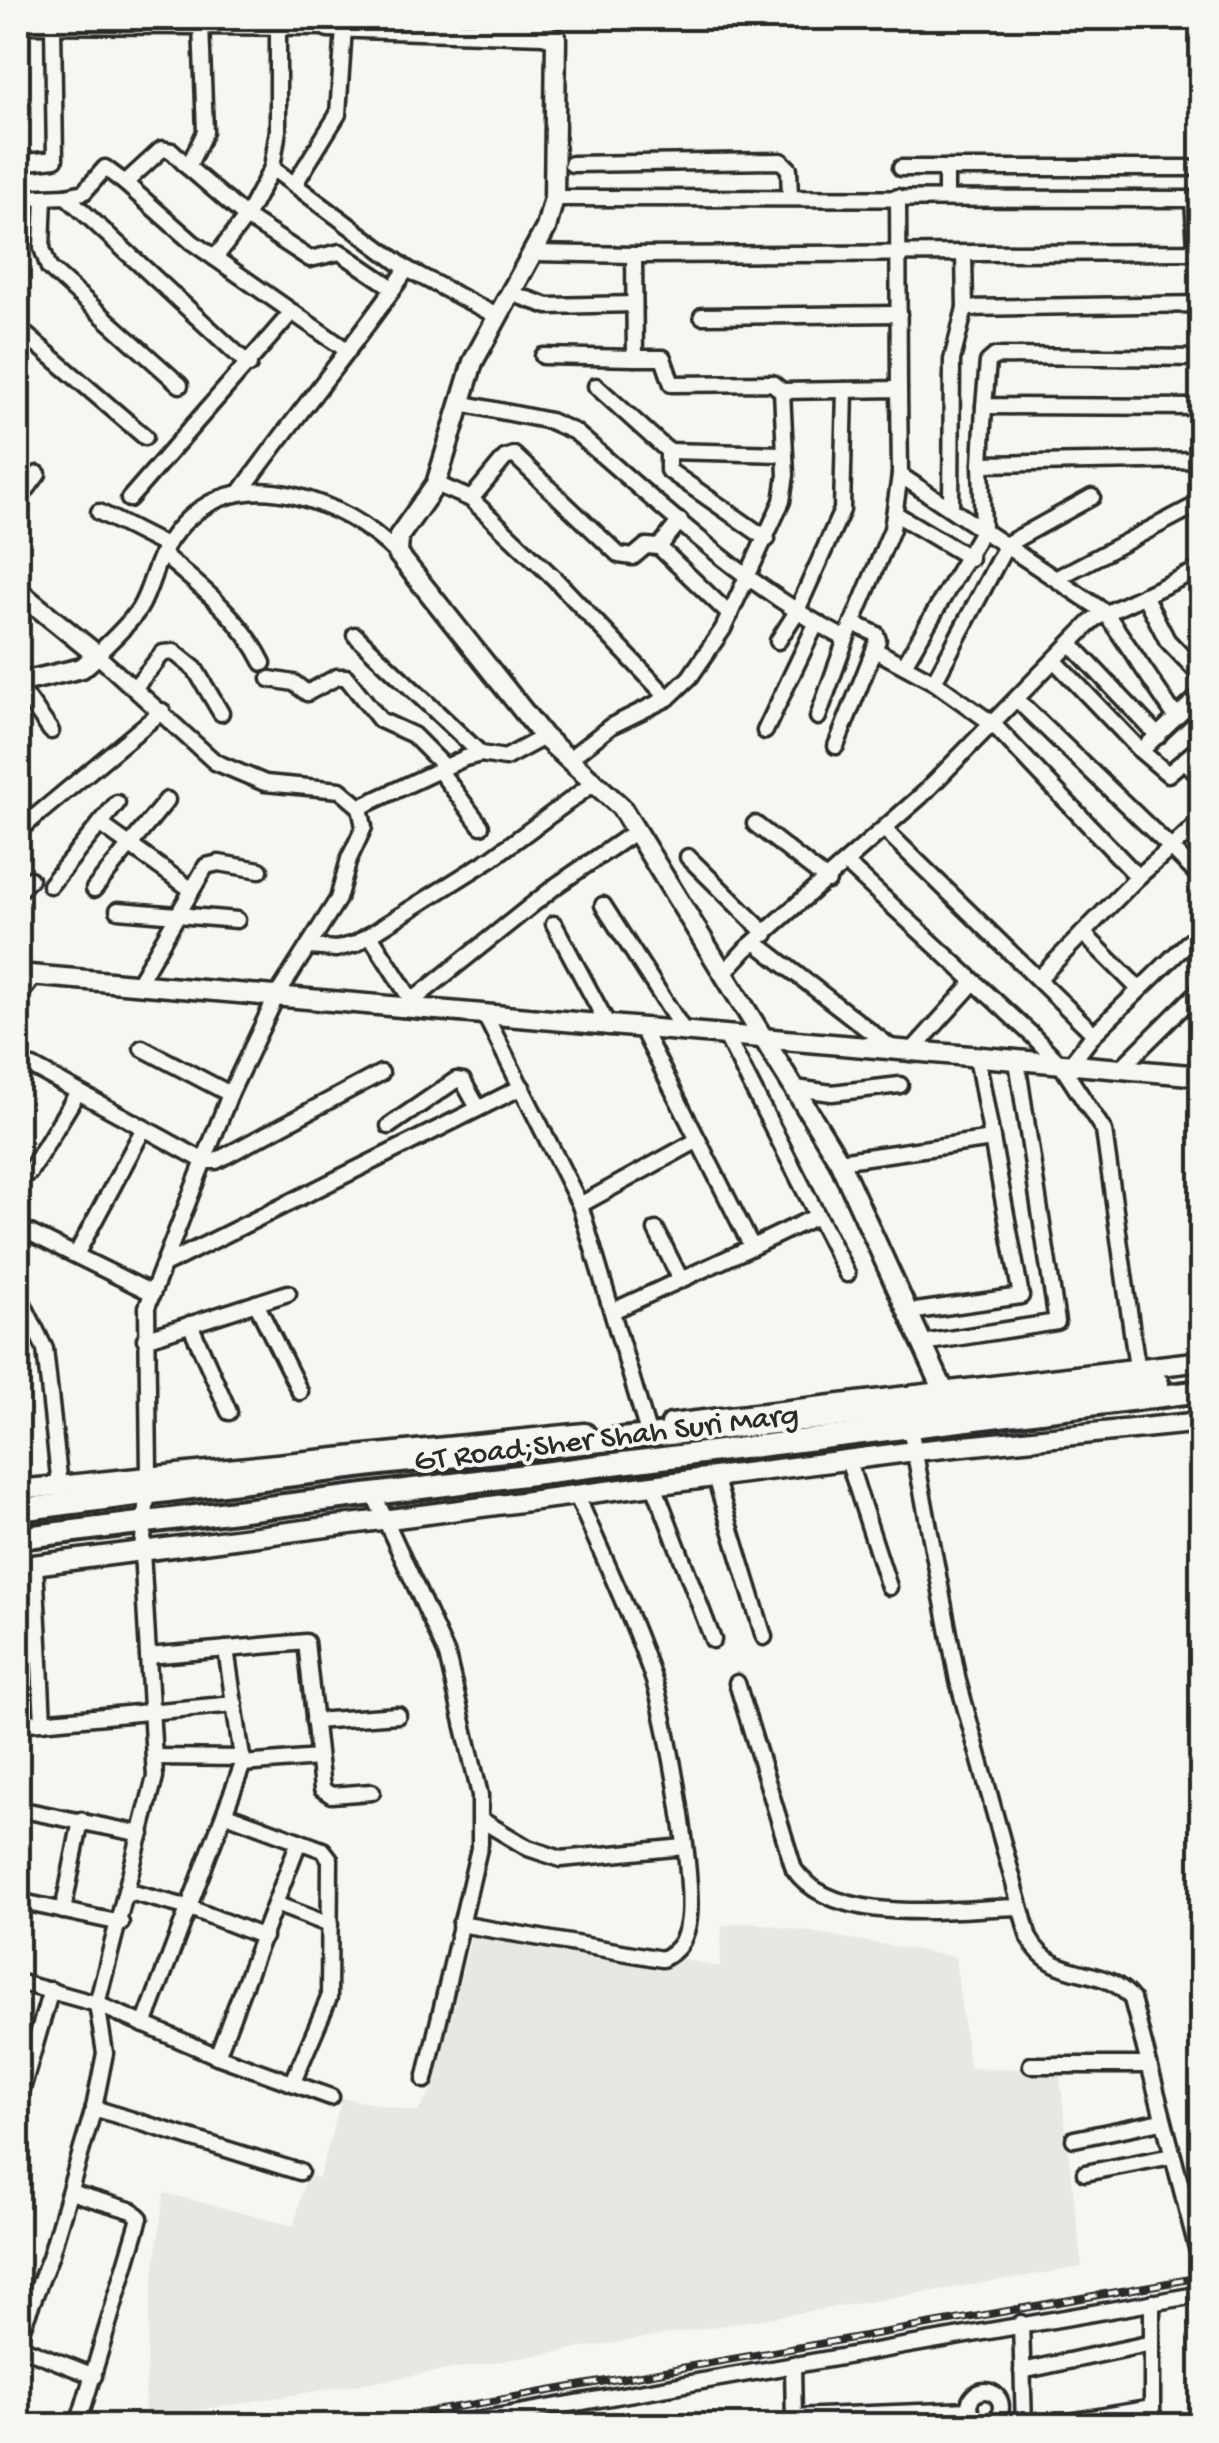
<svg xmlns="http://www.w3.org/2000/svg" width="1219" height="2443" font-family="'Gochi Hand',sans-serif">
	<rect width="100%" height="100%" fill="#f6f6f2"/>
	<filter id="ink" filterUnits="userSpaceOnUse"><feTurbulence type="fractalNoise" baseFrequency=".01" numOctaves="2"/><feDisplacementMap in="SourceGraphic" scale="20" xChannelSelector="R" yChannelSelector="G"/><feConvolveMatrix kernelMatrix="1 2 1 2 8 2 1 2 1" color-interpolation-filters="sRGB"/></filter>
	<g filter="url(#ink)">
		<path fill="#e7e7e3" d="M477,1916L720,1967L722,1926L752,1922L955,1957L969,2068L1059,2069L1082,2267L144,2419L149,2317L164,2193L294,2226L306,2175L319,2178L342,2098L418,2112L431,2092Z"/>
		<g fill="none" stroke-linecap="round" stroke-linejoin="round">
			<defs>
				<g id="street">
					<path d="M201,24L205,132L188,167L172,151L162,149L125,183L192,242L348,351"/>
					<path d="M18,25L328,27"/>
					<path d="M18,163L55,159L53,25"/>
					<path d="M572,164L781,161L789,169L790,197"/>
					<path d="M188,167L246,217L272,168L407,269"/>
					<path d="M272,168L278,130V27"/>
					<path d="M901,168H946"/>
					<path d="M296,182L338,114L344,28"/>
					<path d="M66,196L84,192L105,168L125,183"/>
					<path d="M44,197L42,248L49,268L180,385"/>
					<path d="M898,197L899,389"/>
					<path d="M18,198L66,196L249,365"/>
					<path d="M554,198L1202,199"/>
					<path d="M946,198V168H1189"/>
					<path d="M536,253L634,255L635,358H663L672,384L772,383L782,391L786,475L782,501L723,629L690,677L668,698L611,726L569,759"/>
					<path d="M964,254L965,308"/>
					<path d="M634,255L1189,252L1196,246L1193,200"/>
					<path d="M215,258L246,217L310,259L340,252L393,288"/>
					<path d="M513,294L548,306L634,304"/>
					<path d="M702,316L899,314"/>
					<path d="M18,328L145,437"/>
					<path d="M543,356L635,358"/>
					<path d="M1202,358L995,356L988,362L984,406L1202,407"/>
					<path d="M596,386L668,451V470L767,539"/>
					<path d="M782,391L899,389L900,475L1105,612L1176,717"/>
					<path d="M460,403L550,421L575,432C662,506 745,587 846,639L892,529L900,475"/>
					<path d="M984,406L981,464L1202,460"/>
					<path d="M668,451L784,454"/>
					<path d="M436,484L471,499L505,458L514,455L619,555L633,557L646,546L659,547L730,615"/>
					<path d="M242,490C296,415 355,345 407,269L497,316"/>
					<path d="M129,499L292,312"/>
					<path d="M471,499L555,579L668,698"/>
					<path d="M18,501L38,474"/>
					<path d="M951,508L952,360L965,308L1202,304"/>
					<path d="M99,512L166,546"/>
					<path d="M896,514L970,558"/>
					<path d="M659,547L680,521"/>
					<path d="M162,554C200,586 241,618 263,663"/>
					<path d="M1059,577L1202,502"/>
					<path d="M1144,595L1167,640L1202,677"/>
					<path d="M355,635L481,754"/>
					<path d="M778,641L796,613L842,510L845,390"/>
					<path d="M1071,644L1158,736"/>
					<path d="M875,650L934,682L993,724L1138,877L1171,848L1018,701"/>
					<path d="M1055,661L1141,751L1202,693"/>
					<path d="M904,665L983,529L981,464"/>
					<path d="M270,679L294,683L307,693L337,677H346L380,720L413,735L445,767"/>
					<path d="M934,682L1007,544L1092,497"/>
					<path d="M18,685L51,731"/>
					<path d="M135,687L163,653L174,652L195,669L221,713"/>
					<path d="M818,717L846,639"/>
					<path d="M765,731L816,624"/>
					<path d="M836,746L878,640L876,634L853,623"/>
					<path d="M1141,751L1168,774L1202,745"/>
					<path d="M1185,761L1202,778"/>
					<path d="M439,770L481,826"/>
					<path d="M360,807L465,758L481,754L505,758L544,737"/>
					<path d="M1202,820L1171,848L1202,879"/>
					<path d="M100,824L192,890"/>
					<path d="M755,824L828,881"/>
					<path d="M884,829L1094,1034"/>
					<path d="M18,831L162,711"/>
					<path d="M688,857L766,934"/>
					<path d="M847,864L1032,1035L1061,1065L1104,1131L1138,1375"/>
					<path d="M50,885L117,803"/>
					<path d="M94,889L167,800"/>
					<path d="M18,891L30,879"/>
					<path d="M603,905L685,1033"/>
					<path d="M118,910L237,920"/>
					<path d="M554,924L609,1027"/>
					<path d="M1083,933L1139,989"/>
					<path d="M370,935L412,1001"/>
					<path d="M755,942L893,1049"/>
					<path d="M309,947L336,949L355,944L492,858L595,782"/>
					<path d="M723,974L745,950L921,796L1094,619L1202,568"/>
					<path d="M1040,977L1138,877"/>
					<path d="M137,985L206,866L219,863L260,870"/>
					<path d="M18,997L35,975"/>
					<path d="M402,1009L557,885L636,831"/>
					<path d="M486,1017L580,1205L649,1436"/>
					<path d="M726,1036L847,1274"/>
					<path d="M142,1048L230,1094"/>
					<path d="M910,1053L974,982"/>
					<path d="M1069,1066L1094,1034L1202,929"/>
					<path d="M1120,1069L1202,988"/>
					<path d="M18,1076L23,1067H33L204,1161H216L381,1073"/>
					<path d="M795,1088L832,1093L900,1085"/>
					<path d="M389,1126L456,1080L463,1081L478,1108"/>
					<path d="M839,1161L992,1139"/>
					<path d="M29,1173L78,1092"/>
					<path d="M580,1205L698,1140"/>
					<path d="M18,1227L152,1293"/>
					<path d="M656,1230L681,1280"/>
					<path d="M752,1247L817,1216"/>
					<path d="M77,1253L144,1128"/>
					<path d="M164,1265L522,1087"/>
					<path d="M18,1293L45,1349L61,1495"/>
					<path d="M256,1303L300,1392"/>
					<path d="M615,1310L752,1247L642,1029"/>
					<path d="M909,1312L1021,1296L977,1057"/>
					<path d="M190,1324L229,1412"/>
					<path d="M145,1339L288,1293"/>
					<path d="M923,1343L1057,1322L1017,1061"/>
					<path d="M909,1422L958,1681L1029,1938C1055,1985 1103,1962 1132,1999L1202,2267"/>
					<path d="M848,1460L889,1587"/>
					<path d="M715,1477L764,1637"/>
					<path d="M654,1485L713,1640"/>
					<path d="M374,1495L447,1655L480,1795V1844L425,2080"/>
					<path d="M35,1564L43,1722"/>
					<path d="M226,1649L243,1764L318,1758"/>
					<path d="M148,1656L306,1642L322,1789L331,1795L372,1792"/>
					<path d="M737,1683L794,1869C833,1928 956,1908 1020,1907"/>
					<path d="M314,1721L398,1715"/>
					<path d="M18,1724L235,1704"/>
					<path d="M155,1757L243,1758"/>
					<path d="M18,1809L142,1834"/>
					<path d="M226,1814L323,1850L330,1859L329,1998L293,2082"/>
					<path d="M483,1821L528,1848L561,1859L684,1847"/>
					<path d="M129,1892L190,1908L264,1937"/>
					<path d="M18,1901L121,1923"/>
					<path d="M278,1905L330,1925"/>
					<path d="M63,1911L81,1820"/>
					<path d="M460,1924L662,1959C678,1951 684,1942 688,1924C696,1883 668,1724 654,1681C633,1618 603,1557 577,1496"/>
					<path d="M18,1982L97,2004L217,2056L331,2097"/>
					<path d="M144,2025L243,1764"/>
					<path d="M217,2056L299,1841"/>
					<path d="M1031,2065H1149"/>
					<path d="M18,2103L51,1990"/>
					<path d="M94,2108L300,2172"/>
					<path d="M1074,2139L1162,2121"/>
					<path d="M1085,2173L1172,2156"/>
					<path d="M70,2192L133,2211L140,2218L80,2418"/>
					<path d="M1021,2323L1024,2426"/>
					<path d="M18,2338L50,2257L94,2108L105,2053L97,2004L155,1777L142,1551L149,1474L147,1307L230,1094L276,997L338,899L349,859L364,827L360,807L340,790L265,783L215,762L97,655C111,640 128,626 139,609C151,590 154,565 166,546C195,499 240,483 292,495C335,506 366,523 398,554"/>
					<path d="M18,2346L94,2376"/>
					<path d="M793,2364L794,2423"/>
					<path d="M1022,2371L1152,2343"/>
					<circle cx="985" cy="2407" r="16"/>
					<path d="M794,2417L970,2410"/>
					<path d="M444,2426L1202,2294"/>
					<path d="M1045,2426L1152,2408"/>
					<path d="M1152,2426V2302"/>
				</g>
				<g id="secondary">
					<path d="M320,18L328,27L543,34L556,38L554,198L546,228L473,362L436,484L399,536L398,554L544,737L621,807L839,1161L944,1391L948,1417"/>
					<path d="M18,591L97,655L82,668L18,683"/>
					<path d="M18,974L1202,1076"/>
					<path d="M671,1424L1202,1361"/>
					<path d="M18,1490L585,1433"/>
					<path d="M18,1567L915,1451L1202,1422"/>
				</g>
				<g id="primary">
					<path d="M18,1510L381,1464L1158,1383"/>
					<path d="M18,1538L1202,1391"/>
				</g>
			</defs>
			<use href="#street" stroke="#2b2b2b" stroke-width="21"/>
			<use href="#secondary" stroke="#2b2b2b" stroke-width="25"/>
			<use href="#primary" stroke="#2b2b2b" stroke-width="28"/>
			<use href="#street" stroke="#f6f6f2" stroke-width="14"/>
			<use href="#secondary" stroke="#f6f6f2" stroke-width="18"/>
			<use href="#primary" stroke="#f6f6f2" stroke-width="20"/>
			<defs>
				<path id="rail" d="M349,2426L1202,2277"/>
			</defs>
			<use href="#rail" stroke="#2b2b2b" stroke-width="8"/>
			<use href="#rail" stroke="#f6f6f2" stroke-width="4" stroke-dasharray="11" stroke-linecap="butt"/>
		</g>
	</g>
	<g text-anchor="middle" stroke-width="8" stroke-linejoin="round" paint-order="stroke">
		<g font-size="32" fill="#2b2b2b" stroke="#f6f6f2">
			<text transform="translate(606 1435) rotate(-7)" y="11">GT Road;Sher Shah Suri Marg</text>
		</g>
	</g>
	<rect width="1219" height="2443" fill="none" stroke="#f6f6f2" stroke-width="60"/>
	<rect x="30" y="30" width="1159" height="2383" fill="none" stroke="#2b2b2b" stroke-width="4" filter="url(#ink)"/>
</svg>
